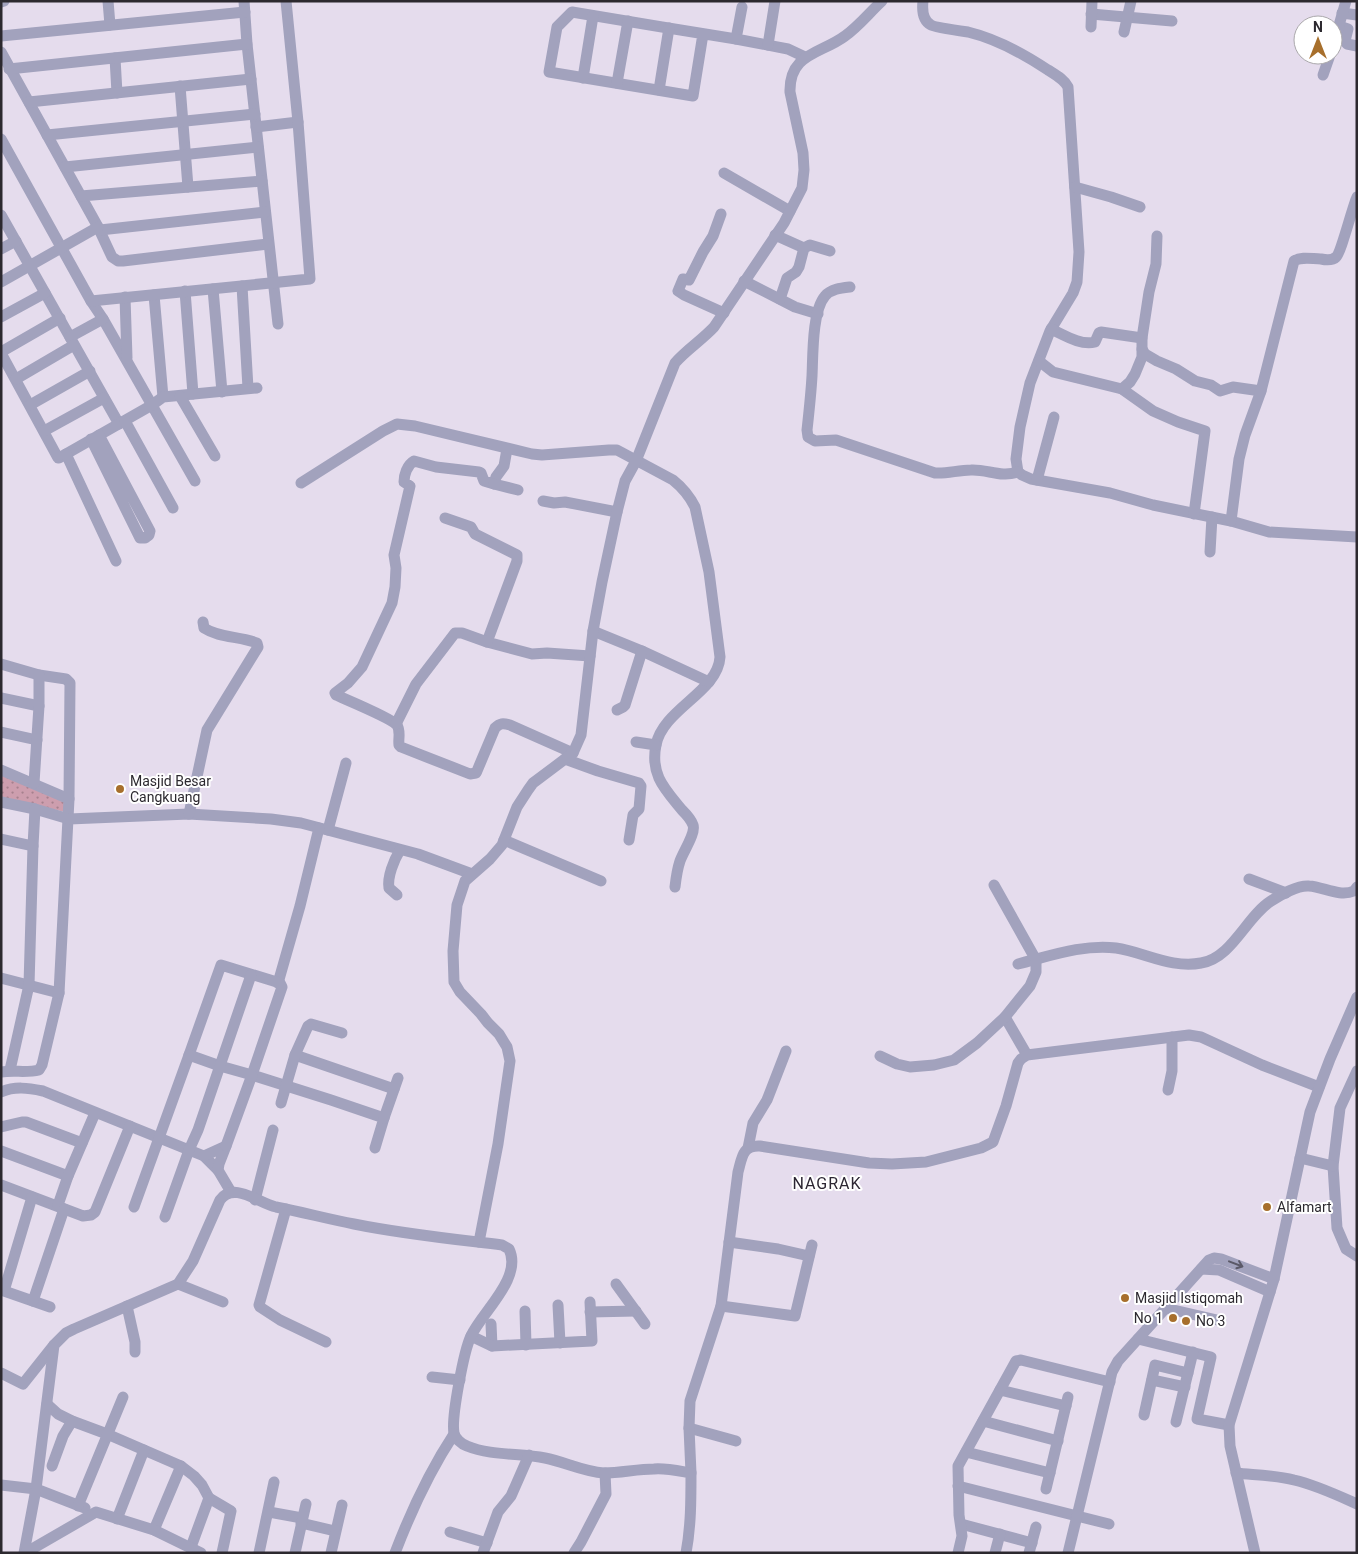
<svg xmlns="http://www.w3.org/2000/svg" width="1358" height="1554" font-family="Roboto,sans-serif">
	<defs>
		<pattern id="park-dots" width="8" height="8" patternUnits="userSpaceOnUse" patternTransform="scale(1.25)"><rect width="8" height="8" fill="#cd9eae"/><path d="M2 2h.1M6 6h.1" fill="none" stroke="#a7818e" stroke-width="1.8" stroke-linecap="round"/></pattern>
	</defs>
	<rect width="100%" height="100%" fill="#e5dced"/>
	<path fill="url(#park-dots)" d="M1,772L69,799L70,813L1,798Z"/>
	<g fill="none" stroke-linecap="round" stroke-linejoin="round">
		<g stroke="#a2a2bd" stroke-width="11">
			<path d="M108,1L110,25"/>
			<path d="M244,1L247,44L278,324"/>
			<path d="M923,1C922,10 922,20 931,25C934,27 961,31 968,32C997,39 1024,54 1048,70C1056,75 1064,79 1068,87L1079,252L1077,282L1073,293L1050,331L1030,383L1020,427L1016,459L1018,472L1022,475L1031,479L1110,493L1153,505L1231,521L1269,532L1357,537"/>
			<path d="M1,2L4,1"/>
			<path d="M742,7L736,39L788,49L805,57"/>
			<path d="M1342,13L1357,15"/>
			<path d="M1091,14L1172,21"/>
			<path d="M1339,26L1348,29L1345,41L1347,44L1357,46"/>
			<path d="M1091,27L1092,1"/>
			<path d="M1124,32L1131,1"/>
			<path d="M703,34L693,96L549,72L557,27L572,12L662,27C687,31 711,35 736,39"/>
			<path d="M1,36L245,12"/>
			<path d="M768,45L775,1"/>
			<path d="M1333,46L1346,1"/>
			<path d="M1,52L98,227L112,257L118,261H123L268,244"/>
			<path d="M115,58L117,93"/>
			<path d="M9,69L247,44"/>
			<path d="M1323,75L1330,55"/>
			<path d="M583,78L593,16"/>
			<path d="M617,83L628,21"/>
			<path d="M180,86L188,187"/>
			<path d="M659,90L669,28"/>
			<path d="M29,102L251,79"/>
			<path d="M256,127L298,122"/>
			<path d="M47,135L255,114"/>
			<path d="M1,139L91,301L103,319L195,481"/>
			<path d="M65,167L258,147"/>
			<path d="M724,173L790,211"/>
			<path d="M1075,187L1111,197L1140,207"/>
			<path d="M81,196L262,181"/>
			<path d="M721,214L713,236L703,252L689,280L683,279L678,291L684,295L724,313"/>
			<path d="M1,215L119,424"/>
			<path d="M100,230L265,212"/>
			<path d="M775,235L804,248"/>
			<path d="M1,249L16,241"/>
			<path d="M744,281L795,307L818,314"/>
			<path d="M1,282L98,227"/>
			<path d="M242,286L248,388"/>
			<path d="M850,287C841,288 831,289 825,296C812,311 813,356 812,376C811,394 809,412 807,430L808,437L815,441L836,440L935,473C947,474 958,470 971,470C987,469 1001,478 1018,472"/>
			<path d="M213,289L222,392"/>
			<path d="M185,291L193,394"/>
			<path d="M154,295L163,397"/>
			<path d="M125,297L127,358"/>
			<path d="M780,299L787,278L796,272L799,267L804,248L810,245L830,251"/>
			<path d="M91,301L310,279L298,122L286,1"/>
			<path d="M1,317L45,293"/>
			<path d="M1051,329C1064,335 1081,346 1095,342L1099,333L1101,332L1142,338"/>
			<path d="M70,337L103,319"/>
			<path d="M1142,349L1145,354L1157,361L1176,369L1195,381L1211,385L1220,391L1233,387L1261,391"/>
			<path d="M1,352L60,318"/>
			<path d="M1,353L58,458H59L152,405L163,397L257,388"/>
			<path d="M1039,361L1053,372L1122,389L1130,382L1135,374L1142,357V338L1149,292L1156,264L1157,236"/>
			<path d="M16,379L74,345"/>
			<path d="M1122,389L1153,411L1178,422L1205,431L1194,514"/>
			<path d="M180,396L215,456"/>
			<path d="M30,405L90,371"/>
			<path d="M125,421L173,508"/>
			<path d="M44,431L104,398"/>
			<path d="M91,439L140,538H145L149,535L150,531L99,435"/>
			<path d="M507,449L504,466L496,477L494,484L484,481L481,473L479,472L436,467L414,461C407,465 404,475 404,482L410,486L394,555L396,568L395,587L392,603L362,667L348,683L335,693L336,695C347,700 391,718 397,725C401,731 398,739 399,745L401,747L470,774L476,773L477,771L495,728C500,723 503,723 510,725L573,753"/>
			<path d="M66,454L116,561"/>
			<path d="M1037,480L1054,417"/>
			<path d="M301,483L383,431L397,424L415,426L532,454L542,455L609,450H617L673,480C683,488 690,497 695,507L709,572L720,657C718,692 663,709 656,745C650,775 665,789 682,810C686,814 691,819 693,825C696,833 683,852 680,861C677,870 676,878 675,887"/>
			<path d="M494,484L518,490"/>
			<path d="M543,501L554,503L565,502L617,512"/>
			<path d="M445,518L471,527L475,534L517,555V561L487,642L532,654L547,653L590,656"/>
			<path d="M1231,521L1239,459L1245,435L1261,391L1294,261C1302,256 1312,259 1321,259C1326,260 1332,261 1336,257C1341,253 1352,208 1357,197"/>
			<path d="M1210,552L1212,517"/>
			<path d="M593,631L642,651L709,682"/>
			<path d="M1,664L39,675L66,679L70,683L69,799"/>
			<path d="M1,698L39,706"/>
			<path d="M617,710L623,707L625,705L642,651"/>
			<path d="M396,724L416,684L455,633H462L487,642"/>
			<path d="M1,732L37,740"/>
			<path d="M636,742L656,745"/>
			<path d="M565,759L598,771L639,783L641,786L639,809L633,815L629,840"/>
			<path d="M1,770L69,799L59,993L42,1065L39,1070C27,1073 14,1070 1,1072"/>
			<path d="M34,783L39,706V675"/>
			<path d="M1,802L35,809L69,819L189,814L271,819L301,823L418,854L472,874"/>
			<path d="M189,814L207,730L258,647L257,643C240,636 219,638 204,628L203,622"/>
			<path d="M328,830L346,763"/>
			<path d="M1,839L33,846L35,809"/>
			<path d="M504,840L601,881"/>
			<path d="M1249,879L1286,893"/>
			<path d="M397,895L389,888C387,877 394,860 400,850"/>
			<path d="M1018,964C1050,956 1083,944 1116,948C1144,952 1172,969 1201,963C1232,958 1246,917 1271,901C1280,895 1298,885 1309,886C1324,887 1339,897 1354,891L1357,887"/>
			<path d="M1,978L59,993"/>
			<path d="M278,983L300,906L319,828"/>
			<path d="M1005,1017L1027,1055"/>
			<path d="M189,1055L221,965L280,983L282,987L252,1075L331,1100L384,1118L375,1148"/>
			<path d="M295,1055L394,1089"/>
			<path d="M880,1056L897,1064L910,1067L934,1065L954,1060L977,1043L1005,1017L1030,986L1036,972V960L994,885"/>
			<path d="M10,1070L29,985L33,846"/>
			<path d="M1357,1071L1340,1108L1333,1166L1337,1228L1346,1249L1357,1256"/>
			<path d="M1168,1090L1172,1071V1037"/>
			<path d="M1,1092C15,1086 28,1088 43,1091L189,1150L204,1156L218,1170"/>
			<path d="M281,1103L295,1055L308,1026L311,1024L342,1033"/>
			<path d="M384,1118L398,1078"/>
			<path d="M1,1127L22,1122H26L82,1143"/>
			<path d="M748,1148L753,1123L767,1100L786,1051"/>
			<path d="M1,1151L68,1176"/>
			<path d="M204,1156L226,1146L219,1164L218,1170L231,1192"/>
			<path d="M1300,1158L1333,1166"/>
			<path d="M1,1185L83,1216L91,1215L95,1212L130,1126"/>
			<path d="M32,1197L4,1291L50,1307"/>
			<path d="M255,1200L273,1130"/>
			<path d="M58,1205L68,1176L95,1113"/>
			<path d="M134,1207L189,1055L220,1066L252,1075L226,1146"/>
			<path d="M286,1209L259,1305L260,1307L280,1320L326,1342"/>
			<path d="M165,1217L189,1150L198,1130L251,975"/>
			<path d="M479,1242L498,1144L510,1061L507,1047L499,1034L488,1023L481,1014L460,992L454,982L453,951L457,905L465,881L490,859L502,845L517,807L528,790L533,783L573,753L581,735L593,631L602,582L617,512L625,481L636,461L675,363C686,350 702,340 714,327L784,223L802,188L804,170L803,153L790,92C789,53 821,54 845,36C859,26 869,13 882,1"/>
			<path d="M729,1242L778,1249L809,1256"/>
			<path d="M1201,1269L1219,1270L1270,1292"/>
			<path d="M178,1284L223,1302"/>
			<path d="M616,1284L645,1324"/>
			<path d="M33,1301L64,1209"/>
			<path d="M558,1305L560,1343"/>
			<path d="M127,1306L135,1342V1352"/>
			<path d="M721,1306L795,1316L812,1245"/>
			<path d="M1165,1308L1217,1320"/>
			<path d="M525,1311L526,1345"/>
			<path d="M590,1312L636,1311"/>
			<path d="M491,1324L492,1346"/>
			<path d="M471,1336L492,1346L592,1341L590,1302"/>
			<path d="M1138,1339L1211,1357L1197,1419L1229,1425"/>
			<path d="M1,1373L23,1384L54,1345"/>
			<path d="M432,1377L460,1380"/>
			<path d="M1152,1380L1185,1387"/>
			<path d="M1000,1390L1066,1406"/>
			<path d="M47,1404L58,1414L72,1421L107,1434L181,1466L194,1476L202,1485L209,1498L231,1511L222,1553"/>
			<path d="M1144,1415L1155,1365L1188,1373"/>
			<path d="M983,1421L1058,1441"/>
			<path d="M1176,1422L1193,1352"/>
			<path d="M689,1428L736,1441"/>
			<path d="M966,1452L1050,1473"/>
			<path d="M52,1466L63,1436L72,1421"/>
			<path d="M691,1473L689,1428L690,1401L721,1306L738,1172C742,1158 742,1145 760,1146L869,1163L892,1164L926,1162L981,1148L993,1142L1006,1106L1018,1063L1021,1059L1027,1055L1189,1035L1201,1037L1262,1065L1319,1087"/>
			<path d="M1236,1473C1255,1475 1275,1475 1294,1480C1316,1485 1337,1495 1357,1504"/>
			<path d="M1,1485L36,1489L85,1508"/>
			<path d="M958,1486L1109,1524"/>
			<path d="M1046,1489L1068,1397"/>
			<path d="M78,1506L123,1397"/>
			<path d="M269,1512L302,1518"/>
			<path d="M117,1519L144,1450"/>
			<path d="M301,1523L335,1531"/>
			<path d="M961,1524L1032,1543"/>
			<path d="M154,1530L181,1466"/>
			<path d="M450,1532L487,1543"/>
			<path d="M191,1547L209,1498"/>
			<path d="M24,1553L36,1489L54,1345L66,1333L74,1329L178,1284L193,1261L220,1200C234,1181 258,1203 276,1207C302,1212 328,1219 354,1224C403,1234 453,1239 502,1245L509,1249C523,1278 482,1312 471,1336C464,1350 451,1418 454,1433C455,1438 461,1444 467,1446C491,1456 520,1453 545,1458C565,1462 584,1472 604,1473C621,1473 637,1469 654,1469C666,1468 679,1471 691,1473C691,1500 691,1526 686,1553"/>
			<path d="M25,1553L96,1512L154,1530L201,1553"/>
			<path d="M259,1553L274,1482"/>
			<path d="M295,1553L306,1504"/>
			<path d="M331,1553L342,1505"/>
			<path d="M395,1553C411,1511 429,1472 454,1434"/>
			<path d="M483,1553L498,1512L511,1496L529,1455"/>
			<path d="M574,1553L581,1542L606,1494L605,1473"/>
			<path d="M958,1553L962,1536L959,1515L958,1466L1016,1361L1021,1360L1110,1382"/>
			<path d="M995,1553L1000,1534"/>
			<path d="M1029,1553L1036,1527"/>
			<path d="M1068,1553L1112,1372L1118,1361L1209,1260L1214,1258L1221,1259L1274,1279"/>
			<path d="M1255,1553L1230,1446L1229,1425L1274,1279L1310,1112L1330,1059L1357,997"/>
		</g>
	</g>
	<defs><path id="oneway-shaft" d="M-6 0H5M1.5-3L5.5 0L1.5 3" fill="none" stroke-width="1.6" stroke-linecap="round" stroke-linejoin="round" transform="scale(1.25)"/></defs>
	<use stroke="#5b5968" href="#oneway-shaft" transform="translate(1236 1264) rotate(21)"/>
	<g fill="#a76f2c" stroke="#fff" stroke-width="2">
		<circle cx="120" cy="789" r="5"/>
		<circle cx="1267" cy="1207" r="5"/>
		<circle cx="1125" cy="1298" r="5"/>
		<circle cx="1173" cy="1318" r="5"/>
		<circle cx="1186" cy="1321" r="5"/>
	</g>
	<g text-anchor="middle" stroke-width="4" stroke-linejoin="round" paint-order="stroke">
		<g font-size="14" fill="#2c292f" stroke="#fff" text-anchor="start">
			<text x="130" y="786">Masjid Besar<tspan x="130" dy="16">Cangkuang</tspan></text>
			<text x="1277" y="1212">Alfamart</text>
			<text x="1135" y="1303">Masjid Istiqomah</text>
			<text x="1163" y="1323" text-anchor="end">No 1</text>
			<text x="1196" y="1326">No 3</text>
		</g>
		<g font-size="16" letter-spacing="1" fill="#2c2633" stroke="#fff">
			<text x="827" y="1189">NAGRAK</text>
		</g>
	</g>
	<rect width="1358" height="1554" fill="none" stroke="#2c292f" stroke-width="5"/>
	<g transform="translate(1318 40)"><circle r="24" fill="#ffffff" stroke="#aba9ac"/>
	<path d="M0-4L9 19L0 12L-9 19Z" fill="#a76f2c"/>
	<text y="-8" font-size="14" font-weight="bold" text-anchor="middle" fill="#2c292f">N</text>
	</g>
</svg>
